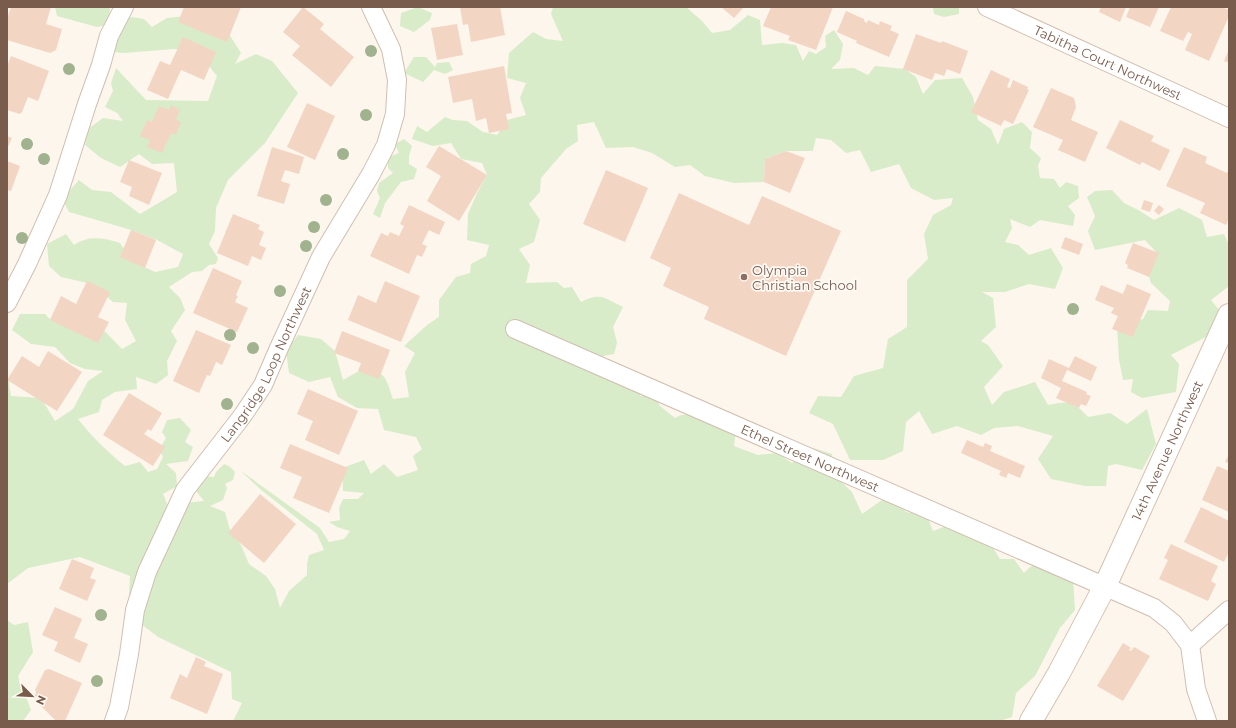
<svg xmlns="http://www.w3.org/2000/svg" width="1236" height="728" font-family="Montserrat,sans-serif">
	<rect width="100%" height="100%" fill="#fdf6ec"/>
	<g fill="#d8ecc9">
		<path d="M55,7H110L109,22L132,17L144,19L152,27L167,18L186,16L229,34L241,53L235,64L256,54L272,61L298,93L265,143L228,180L216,208L215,231L209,244L218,258L216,264L209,265L202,271L192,272L169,287L180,298L185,310L171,331L177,341L167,361L168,375L156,384L136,377L137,389L115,392L102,400L99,412L78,419C91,436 108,452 125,466L140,462L148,472L157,469L163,457L159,449L166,438L162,432L167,420L180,418L191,430L185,442L193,447L188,461L166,464L176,473L177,486L163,494L167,504L164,520L183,503L204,501L196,491L202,476L214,477L216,472L224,464L229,466L235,472L233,480L225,484L227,488L223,500L210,506L225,512L230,530L241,545L249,564L266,576L275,589L280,608L289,591L307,575V564L309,555L324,550L317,534L260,489L241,471L320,528L329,542L344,539L350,531L337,527L329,522L340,520L339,508L343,499H358L364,493L343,491L342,468L364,460L371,474L384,464L397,477L418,470L413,456L422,449L416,437L384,430L378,409L357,408L338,397L330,377L309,382L289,373L286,351L298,335L321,339L335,351L343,380L366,367C388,376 385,376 393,399L409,397L405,372L415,353L404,346L427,325L439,317V300L456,277L470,273L471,264L486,256L489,245L467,240L468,214L477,193L487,175L482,163L461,159L451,143L433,146L412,139L417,126L427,132L445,117L453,120L467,121L483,132L497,135L507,120L526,115L520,98L526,83L507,78L509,53L533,32L546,39L563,41L551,14L553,7H686L702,21L712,33L730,30L748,15L760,20L762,45L782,43L796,45L803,61L809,51L816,54L826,47L825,36L834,30L843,44L840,60L831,69L854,68L868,75L875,66L905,69L916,77L923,94L935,80L962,78L973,97L978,120L991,129L998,145L1004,129L1022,122L1032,132L1030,148L1041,158L1038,166L1040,178L1054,179L1060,188L1066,182L1078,186L1079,198L1068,206L1075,215L1073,226L1040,220L1030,227L1010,219L1012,228L1005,242L1018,245L1029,255L1051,248L1063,268L1055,289L1029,284L1005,292H982L993,298L996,327L981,341L988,345L1003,366L984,387L992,405L1004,392L1035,382L1048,405C1070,401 1072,400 1088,417L1110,413L1127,424L1147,409L1156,444L1142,470L1116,464L1108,466L1106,486H1085L1051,479L1038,459L1053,436L1018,426L994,428L981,435L957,426L932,434L919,411L906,422L903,451L883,460H850L833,424L809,413L818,396L841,397L854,376L883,368L888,339L907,327V280L928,259L924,234L933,215L951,205L953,198L934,200L911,188L899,164L871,172L860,150L846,153L831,140L816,138L813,151H786L765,159L764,182L734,183L705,176L690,165L675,167L652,153L633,147L606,148L594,122L577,125L578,141L566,149L541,178L540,192L529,204L540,220L534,242L519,249L530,265L526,283L557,282L564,288L572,287L581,302C601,292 604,298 623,307L613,327L617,343L614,354L593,358L612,376L628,368L641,380L640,396L653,394L660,406L675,418C692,407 719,423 736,430L734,446L758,455L777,453L792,463L797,458L813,448L832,454L836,477L852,492L862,514L882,500L894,499L906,512L927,516L933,531L949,525L990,543L1000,559H1014L1024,573L1030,567L1049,558L1073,578L1075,610L1060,628L1035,676L1016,693L1012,717L1000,721H233L242,703L232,699L231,672L158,637L128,614L130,576L80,557L28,568L7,584V371L11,396L41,398L55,421L73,409L88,381L103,371L85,369L70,363L55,347L31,344L12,330L20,314H45L51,320L93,319L122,349L136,341L125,320L127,303L113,302L92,284L61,277L49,266L47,244L66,234L74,245C90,235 102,238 120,243L132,261L155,272L178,267L183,254L157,240L128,229L69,212L62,199L79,180L92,190L111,192L140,214L177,192L174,163L152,164L139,154L120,167L101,158L85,145L88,129L103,118L123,121L117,113L105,107L113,91L111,83L116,68L146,100L208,101L217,76L197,51L174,49L124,53L112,52L106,25L97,27L57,16Z"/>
		<path d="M418,7L432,13L430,20L414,32L400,26L401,13Z"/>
		<path d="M919,7H959V14L944,17L934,14L933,8H920Z"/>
		<path d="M414,57H426L435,67L437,63L449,62L453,70L445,74L434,70L423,82L404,73Z"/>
		<path d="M404,139L412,146L409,156V164L417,169L414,179L401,182L385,203L380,218L373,214L380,198L377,191L379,183L393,173L388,168V157L399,153L395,144Z"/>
		<path d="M1112,190L1124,203L1140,211L1154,220L1179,208L1202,220L1207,237L1224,234L1229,245V286L1211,300L1220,311L1206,337L1171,355L1179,364L1176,392L1142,398L1131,392L1133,379L1123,380L1119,360L1117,326L1143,319L1148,310L1168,311L1170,301L1151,283L1147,270L1157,253L1145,240L1095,250L1088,231L1095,216L1087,197L1095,191Z"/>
		<path d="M7,620L14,625L28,622L33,652L18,676L31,710L23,721H7Z"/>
	</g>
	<g fill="#f3d5c3">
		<path d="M11,7H51L46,24L62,29L56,50L50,53L7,40V19Z"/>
		<path d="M184,7H199L202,8L203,7H241L227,42L178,22Z"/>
		<path d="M303,7L324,24L320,29L354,57L331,87L292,55L300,46L283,32Z"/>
		<path d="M460,7H500L505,35L471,42L468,24L463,25Z"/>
		<path d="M721,7H744L734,18Z"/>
		<path d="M771,7H833L816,50L788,40L790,36L763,26Z"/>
		<path d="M1101,7H1126L1120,22L1099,12Z"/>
		<path d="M1130,7H1159L1150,27L1126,17Z"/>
		<path d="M1171,7H1222L1229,10V16L1209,61L1185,50L1192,34L1188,32L1183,41L1160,31Z"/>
		<path d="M846,11L864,19V21L867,23L868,20L879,25L880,21L892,26L890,30L899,34L889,57L856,43L857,41L837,32Z"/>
		<path d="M457,24L463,55L437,60L431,28Z"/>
		<path d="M916,34L941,43L942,41L968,51L960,74L947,69L944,76L935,73L932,80L903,69Z"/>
		<path d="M183,37L216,52L204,80L181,70L168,99L147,90L160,61L170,65Z"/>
		<path d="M1229,49V63L1224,61Z"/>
		<path d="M11,56L49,71L38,101L28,97L22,112L20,114L7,110V66Z"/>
		<path d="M504,66L512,113L506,114L509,129L489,133L486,118L476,121L472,99L453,103L448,77Z"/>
		<path d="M991,70L1010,79L1007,87L1010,88L1013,80L1028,87L1027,89L1029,90L1013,124L1004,120L1001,126L971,112Z"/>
		<path d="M1051,88L1074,98L1076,107L1071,120L1098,132L1085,162L1058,150L1063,140L1033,127Z"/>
		<path d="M307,103L335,116L315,160L287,147Z"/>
		<path d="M171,105L180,110L176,120L181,122L176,135L171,133L162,153L147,147L150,140L140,136L147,120L152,122L159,106L169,110Z"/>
		<path d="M1120,120L1154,136L1151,141L1170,150L1160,171L1142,162L1140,165L1106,148Z"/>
		<path d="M7,136L12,138L7,149Z"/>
		<path d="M439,146L487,175L459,221L427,201L441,176L426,167Z"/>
		<path d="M272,147L304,157L299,174L285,170L281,181L290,184L284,204L257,196Z"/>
		<path d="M1184,147L1207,157L1205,163L1227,173L1229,169V218L1226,225L1200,213L1205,203L1166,186Z"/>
		<path d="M786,151L805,158L790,193L764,182L765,159Z"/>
		<path d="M129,160L162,173L149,205L129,196L132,187L120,182Z"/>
		<path d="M7,161L20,166L11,191L7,190Z"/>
		<path d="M606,170L648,188L625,242L583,224Z"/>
		<path d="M679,193L749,225L762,196L841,231L786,356L704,319L709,307L663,286L671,268L650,258Z"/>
		<path d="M1144,200L1153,203L1150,212L1141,209Z"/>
		<path d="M409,205L445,222L439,235L429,230L422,244L427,246L422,257L417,255L409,274L370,256L381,233L388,236L390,232L399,236L404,226L400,224Z"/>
		<path d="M1159,205L1164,209L1159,215L1154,211Z"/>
		<path d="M233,214L260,225L258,229L264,232L259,245L266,248L261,260L252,256L248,266L217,253Z"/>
		<path d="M131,230L156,240L145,268L120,257Z"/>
		<path d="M1065,237L1083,244L1079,255L1061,248Z"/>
		<path d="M1133,243L1159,253L1149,277L1127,268L1128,265L1125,263Z"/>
		<path d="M213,268L242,281L236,295L238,296L235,302L248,308L237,332L193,313Z"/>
		<path d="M87,281L110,292L98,317L109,322L98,343L50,320L61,296L76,304Z"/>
		<path d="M385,281L420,296L401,342L348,320L358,295L376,303Z"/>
		<path d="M1127,284L1151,294L1133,337L1112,329L1118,316L1111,313L1114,308L1095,300L1101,285L1123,294Z"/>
		<path d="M196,330L231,345L222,365L216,362L210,376L207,375L199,393L173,381Z"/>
		<path d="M342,331L390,350L379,379L358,371L361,363L334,353Z"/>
		<path d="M48,351L82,372L57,411L7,380L22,356L39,367Z"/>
		<path d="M1075,356L1097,367L1091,381L1067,370L1062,381L1087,392L1086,394L1091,396L1086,406L1081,404L1079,408L1056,398L1061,388L1041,378L1049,359L1069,368Z"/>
		<path d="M308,389L358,411L339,455L305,440L313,421L297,414Z"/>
		<path d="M129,393L162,413L151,431L148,429L144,434L165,447L153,466L103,435Z"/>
		<path d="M967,440L983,447L985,443L992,446L990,451L1025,466L1020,478L1008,473L1006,478L999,475L1001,471L961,453Z"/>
		<path d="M290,444L348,468L329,513L293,498L302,477L280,468Z"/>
		<path d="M1229,454V463L1225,462Z"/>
		<path d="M1217,466L1229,471V512L1202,500Z"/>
		<path d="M260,494L296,524L264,563L228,533Z"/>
		<path d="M1201,507L1229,521V552L1224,562L1184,542Z"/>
		<path d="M1171,544L1218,566L1211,581L1216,584L1208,601L1159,579L1168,560L1164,558Z"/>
		<path d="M72,559L94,568L90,578L96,580L87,601L59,589Z"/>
		<path d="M55,607L82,619L74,638L88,644L80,663L54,651L58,642L42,635Z"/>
		<path d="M1123,643L1131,648L1129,650L1131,651L1134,647L1150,656L1123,701L1097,686Z"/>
		<path d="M196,657L206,662L204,666L223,674L207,714L170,698L180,674L187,678Z"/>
		<path d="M49,669L82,683L65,721H56L34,699L36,692L35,690L45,670Z"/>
	</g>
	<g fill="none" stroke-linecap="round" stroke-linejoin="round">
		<defs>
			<g id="street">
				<path id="s1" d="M987,7L1229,118"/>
				<path d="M7,303L27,264L58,195L87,104L101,65L109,36L124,7"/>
				<path id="s2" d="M515,329L1154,608L1173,623L1190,645L1196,689L1207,721"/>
				<path d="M1190,645L1229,610"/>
				<path id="s3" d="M114,721L119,707L129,654L135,610L147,572L185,490L243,415L263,385L279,348L321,257L371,174L386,145L395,114L397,80L391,49L371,7"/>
			</g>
			<g id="secondary">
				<path id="s4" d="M1031,721L1059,673L1105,586L1229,315"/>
			</g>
		</defs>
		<use href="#street" stroke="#d1beb0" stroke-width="20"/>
		<use href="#secondary" stroke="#d6c0b0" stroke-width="24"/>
		<use href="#street" stroke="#fff" stroke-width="18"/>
		<use href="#secondary" stroke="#fff" stroke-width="22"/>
	</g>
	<g fill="#a0b28e">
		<circle cx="371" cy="51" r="6"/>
		<circle cx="69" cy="69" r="6"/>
		<circle cx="366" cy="115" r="6"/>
		<circle cx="27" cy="144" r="6"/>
		<circle cx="343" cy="154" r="6"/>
		<circle cx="44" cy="159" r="6"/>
		<circle cx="326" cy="200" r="6"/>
		<circle cx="314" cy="227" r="6"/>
		<circle cx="22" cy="238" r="6"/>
		<circle cx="306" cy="246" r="6"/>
		<circle cx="280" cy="291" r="6"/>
		<circle cx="1073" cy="309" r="6"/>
		<circle cx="230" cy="335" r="6"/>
		<circle cx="253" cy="348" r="6"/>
		<circle cx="227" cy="404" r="6"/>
		<circle cx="101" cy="615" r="6"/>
		<circle cx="97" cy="681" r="6"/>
	</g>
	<circle fill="#8d6e63" stroke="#fffaf3" stroke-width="1.5" cx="744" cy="277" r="4"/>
	<g text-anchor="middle" stroke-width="3.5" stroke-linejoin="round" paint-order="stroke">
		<g font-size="13" fill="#7a5c4d" stroke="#fffaf3">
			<text dy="5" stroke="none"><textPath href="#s1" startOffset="133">Tabitha Court Northwest</textPath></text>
			<text dy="5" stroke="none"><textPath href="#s3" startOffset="394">Langridge Loop Northwest</textPath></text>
			<text dy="5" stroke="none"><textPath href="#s4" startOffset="303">14th Avenue Northwest</textPath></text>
			<text dy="5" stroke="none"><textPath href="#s2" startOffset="322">Ethel Street Northwest</textPath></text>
		</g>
		<g font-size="13" fill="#785e54" stroke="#fffaf3" text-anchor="start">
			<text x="752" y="275">Olympia<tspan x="752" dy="15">Christian School</tspan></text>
		</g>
	</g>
	<rect width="1236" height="728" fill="none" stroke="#7a5c4d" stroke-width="16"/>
	<g transform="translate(32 696) rotate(114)" stroke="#fffaf3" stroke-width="3" paint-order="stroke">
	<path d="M0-3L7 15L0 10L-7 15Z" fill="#7a5c4d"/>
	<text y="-6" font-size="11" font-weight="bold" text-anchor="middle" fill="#7a5c4d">N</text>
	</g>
</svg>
